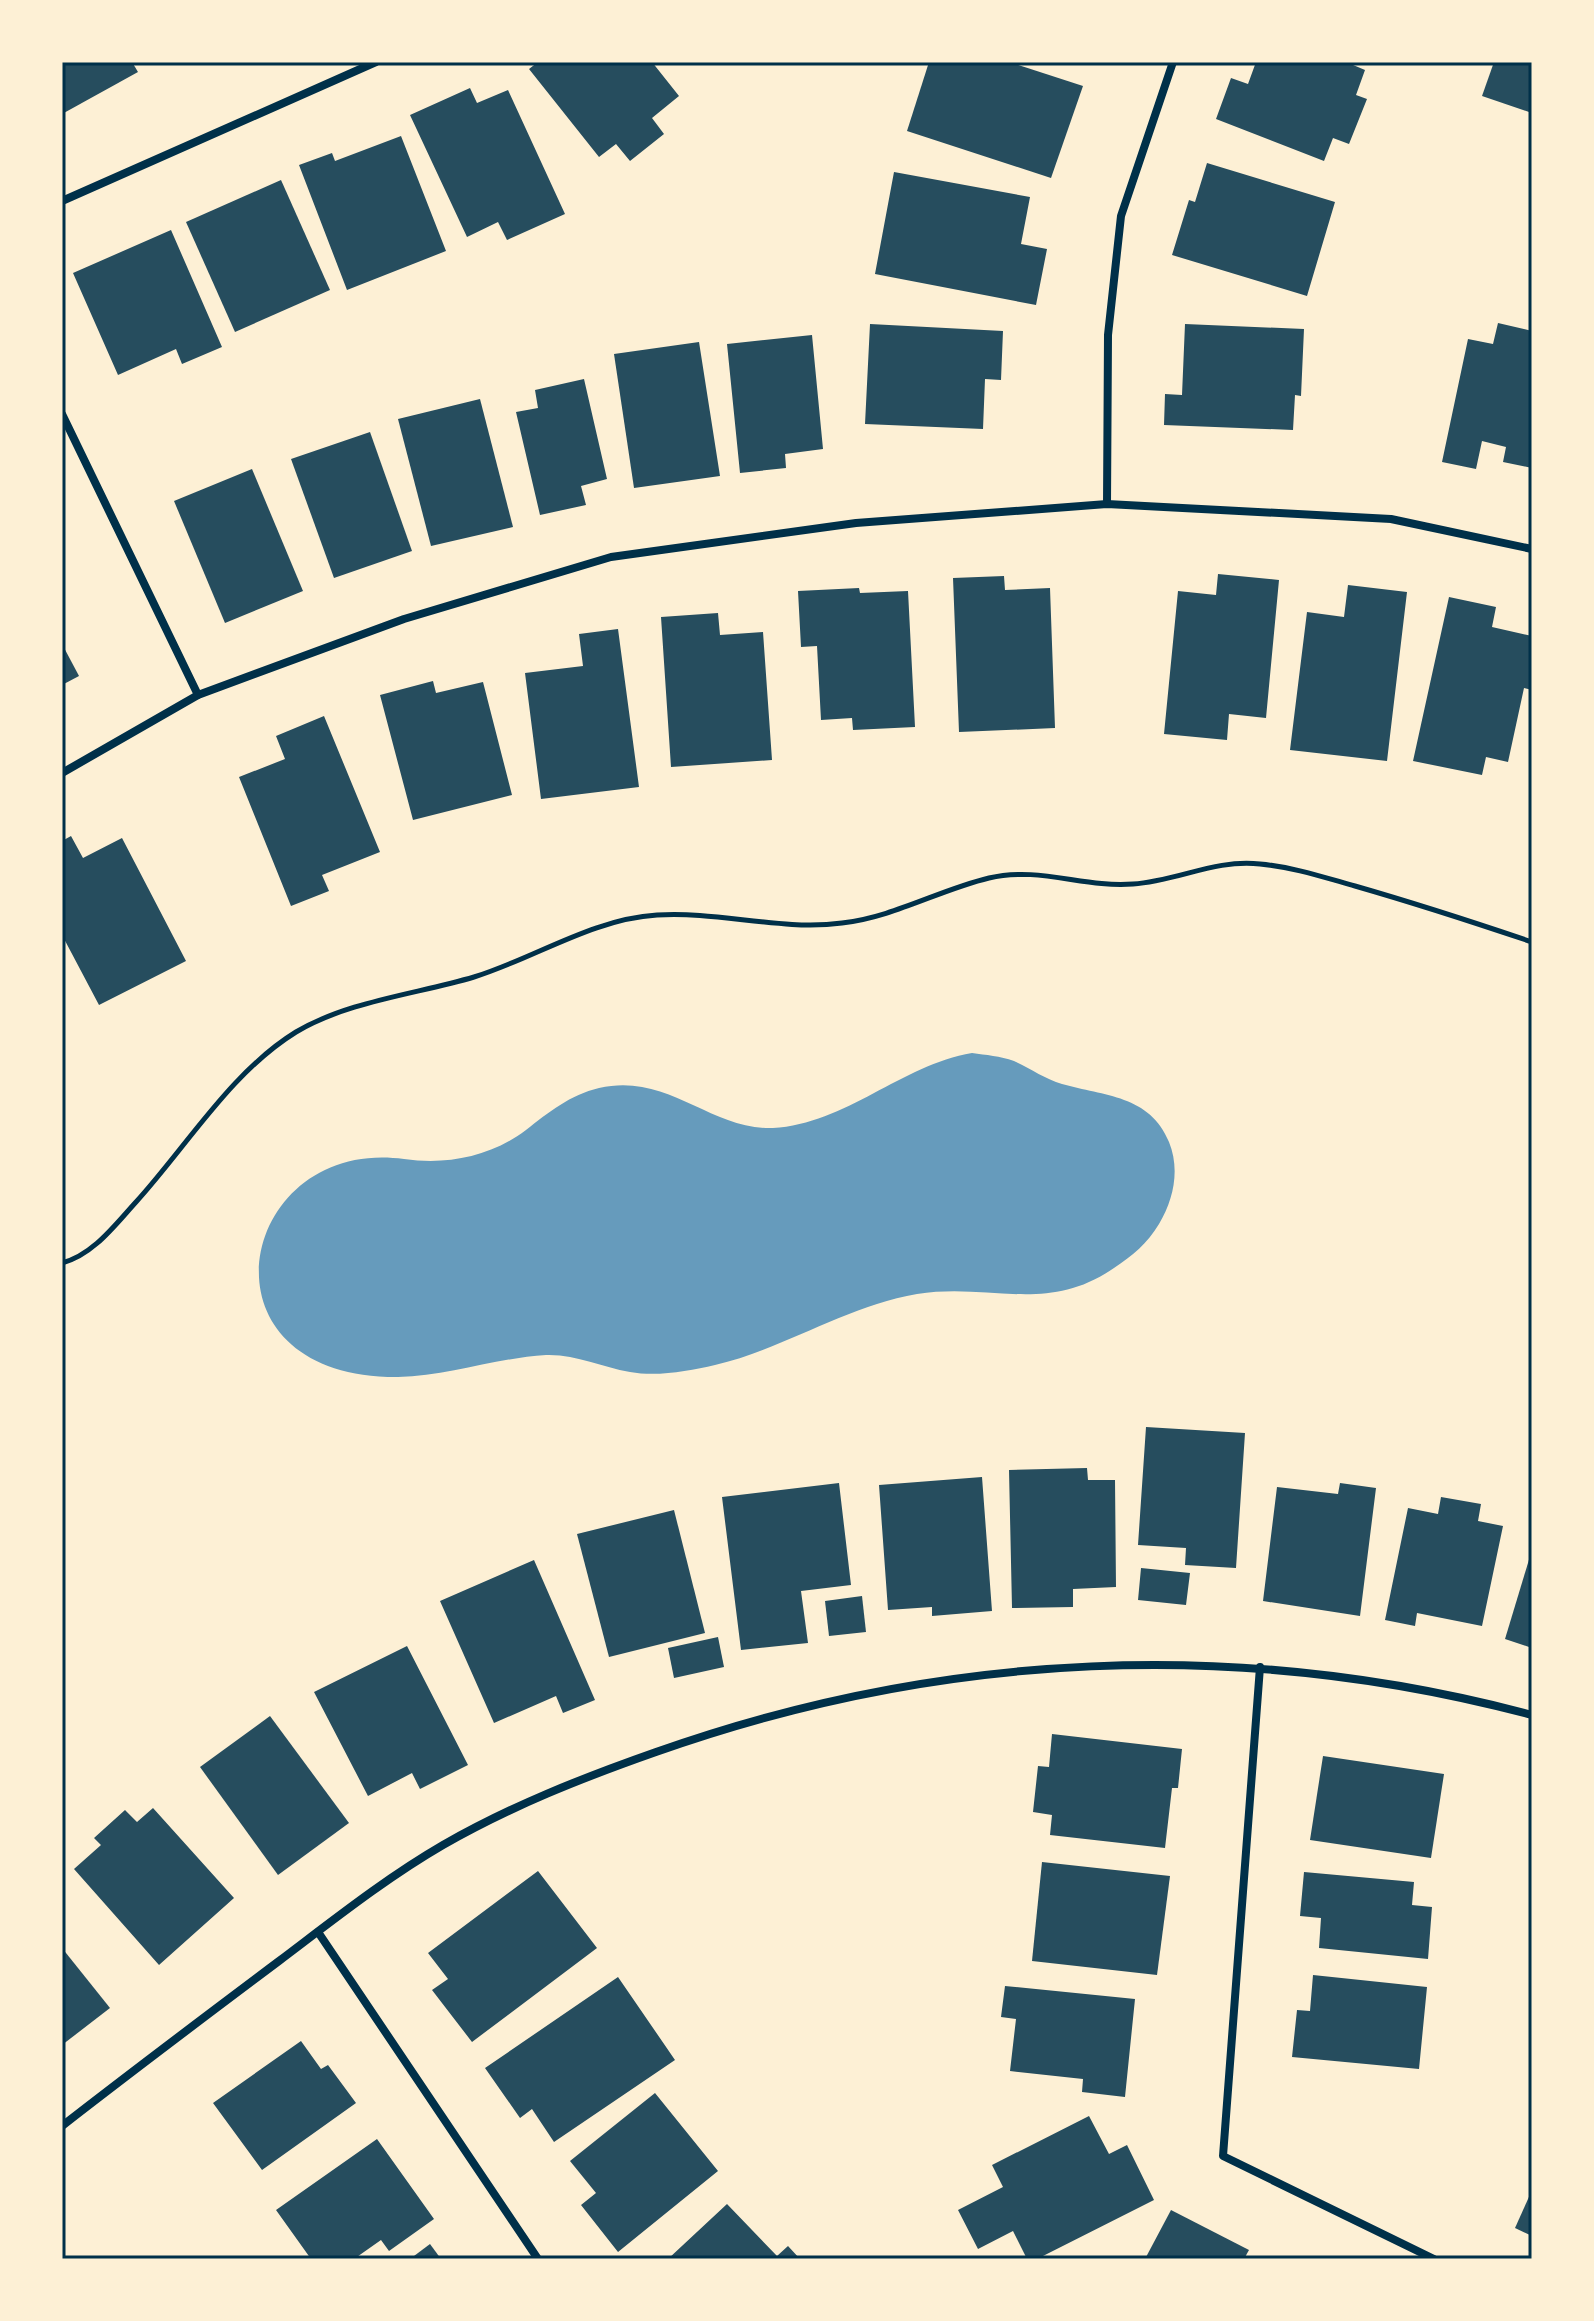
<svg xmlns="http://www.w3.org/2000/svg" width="1594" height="2321" font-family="'Sofia Sans Condensed',sans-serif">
	<rect width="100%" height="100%" fill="#fdf0d5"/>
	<path fill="#669bbc" d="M972,1053C986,1055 1000,1056 1014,1061C1030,1068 1045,1079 1062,1084C1104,1096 1150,1095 1169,1142C1180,1169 1174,1199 1159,1224C1147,1244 1133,1255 1114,1268C1046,1315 990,1282 917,1294C846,1306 784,1349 715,1365C689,1371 657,1377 630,1372C601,1367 576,1354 546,1355C496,1358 448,1376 398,1377C188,1378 237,1136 404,1159C447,1165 490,1157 526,1130C549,1112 570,1095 599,1088C668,1072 710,1130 773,1128C846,1124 901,1065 972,1053Z"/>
	<g fill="#264d5e">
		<path d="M62,62H132L138,72L62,114Z"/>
		<path d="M538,62H652L679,96L652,118L664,134L630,161L616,144L599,157L529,69Z"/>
		<path d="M929,62H1009L1083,86L1051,178L907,131Z"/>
		<path d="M1256,62H1346L1365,70L1356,95L1367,99L1349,144L1333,138L1324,161L1216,119L1231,78L1248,84Z"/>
		<path d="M1494,62H1532V113L1482,96Z"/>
		<path d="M470,88L477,103L508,90L565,214L507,240L498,222L467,237L410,115Z"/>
		<path d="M401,136L446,251L347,290L299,165L332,153L335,161Z"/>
		<path d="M1207,163L1335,202L1307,296L1172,255L1189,200L1195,202Z"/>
		<path d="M894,172L1030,197L1021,244L1047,249L1036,305L875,274Z"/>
		<path d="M281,180L330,290L235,332L186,222Z"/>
		<path d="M171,230L222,347L182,364L176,349L118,375L73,273Z"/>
		<path d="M1498,323L1532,331V468L1503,462L1506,447L1482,441L1476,469L1442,462L1468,339L1493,344Z"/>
		<path d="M870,324L1003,331L1001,380L985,379L983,429L865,424Z"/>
		<path d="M1185,324L1304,329L1301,396L1295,395L1293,430L1164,425L1165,394L1182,395Z"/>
		<path d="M812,335L823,449L785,454L786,468L740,473L727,344Z"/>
		<path d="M699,342L720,476L634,488L614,354Z"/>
		<path d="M584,379L607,479L581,486L586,505L540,515L516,412L538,408L535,390Z"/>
		<path d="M480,399L513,527L431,546L398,419Z"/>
		<path d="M370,432L412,551L334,578L291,459Z"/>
		<path d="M252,469L303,591L225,623L174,501Z"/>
		<path d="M1218,574L1279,580L1266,718L1229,714L1227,740L1164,734L1178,591L1216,595Z"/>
		<path d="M1004,576L1005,590L1050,588L1055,728L959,732L953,578Z"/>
		<path d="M1348,585L1407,592L1387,761L1290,750L1307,612L1344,617Z"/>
		<path d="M859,588L860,593L908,591L915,727L853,730L852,718L821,720L817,646L801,647L798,591Z"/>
		<path d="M1449,597L1496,607L1492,627L1532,636V690L1524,688L1508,762L1486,757L1482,775L1413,761Z"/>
		<path d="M718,613L720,635L763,632L772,760L671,767L661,617Z"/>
		<path d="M618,629L639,787L541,799L525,673L583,666L579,634Z"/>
		<path d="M62,644L79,676L62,685Z"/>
		<path d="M433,681L436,693L483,682L512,795L413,820L380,695Z"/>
		<path d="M324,716L380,852L322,875L329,891L291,906L239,777L285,759L276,736Z"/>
		<path d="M71,836L83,858L122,838L186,961L99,1005L62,935V841Z"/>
		<path d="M1146,1427L1245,1433L1236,1568L1185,1565L1186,1548L1138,1545Z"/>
		<path d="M1087,1468L1088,1480H1115L1116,1587L1073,1589V1607L1012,1608L1009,1470Z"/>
		<path d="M982,1477L992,1611L932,1616V1607L888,1610L879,1485Z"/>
		<path d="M839,1483L851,1585L801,1591L808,1643L741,1650L722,1497Z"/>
		<path d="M1340,1483L1376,1488L1360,1616L1263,1601L1277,1487L1338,1494Z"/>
		<path d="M1441,1497L1481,1504L1478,1521L1503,1526L1482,1626L1417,1613L1415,1626L1385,1620L1408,1508L1438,1514Z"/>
		<path d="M674,1510L705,1633L609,1657L577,1534Z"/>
		<path d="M1531,1553H1532V1648L1505,1639Z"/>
		<path d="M534,1560L595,1700L563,1713L556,1696L494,1723L440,1601Z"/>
		<path d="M1141,1568L1190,1573L1186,1605L1138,1600Z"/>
		<path d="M862,1596L866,1632L829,1636L825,1601Z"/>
		<path d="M718,1637L724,1667L674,1678L668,1648Z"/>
		<path d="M407,1646L468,1765L420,1789L412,1773L368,1796L314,1692Z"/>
		<path d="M270,1716L349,1823L278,1875L200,1767Z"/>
		<path d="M1052,1734L1182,1749L1178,1788H1172L1165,1848L1050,1835L1052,1815L1033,1812L1038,1766L1049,1767Z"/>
		<path d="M1323,1756L1444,1774L1431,1858L1310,1840Z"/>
		<path d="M153,1808L234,1898L159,1965L74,1869L101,1845L94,1838L125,1810L137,1822Z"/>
		<path d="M1042,1862L1170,1876L1157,1975L1032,1961Z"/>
		<path d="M538,1871L597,1948L472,2042L432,1990L448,1979L428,1953Z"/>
		<path d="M1304,1872L1414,1882L1412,1905L1432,1907L1428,1959L1319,1948L1321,1918L1300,1916Z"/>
		<path d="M62,1948L110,2008L62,2045Z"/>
		<path d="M1313,1975L1427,1987L1419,2069L1292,2057L1297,2010L1310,2011Z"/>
		<path d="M618,1977L675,2060L554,2142L532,2109L520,2118L485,2068Z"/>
		<path d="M1005,1986L1135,1999L1125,2097L1082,2092L1083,2079L1010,2071L1016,2019L1001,2017Z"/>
		<path d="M301,2041L321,2069L328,2065L356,2103L262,2170L213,2103Z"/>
		<path d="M655,2093L718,2171L618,2252L581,2205L596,2193L570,2161Z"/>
		<path d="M1089,2116L1109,2154L1127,2145L1154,2200L1037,2259H1027L1013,2231L978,2249L958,2210L1003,2187L992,2165Z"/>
		<path d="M377,2139L434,2219L389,2251L381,2240L354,2259H311L276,2210Z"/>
		<path d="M1532,2190V2236L1515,2228Z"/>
		<path d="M727,2204L777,2256L788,2246L800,2259H668Z"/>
		<path d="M1171,2210L1249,2250L1244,2259H1145Z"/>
		<path d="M430,2244L441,2259H410Z"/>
	</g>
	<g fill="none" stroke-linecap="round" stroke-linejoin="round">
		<path stroke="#003049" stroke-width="5" d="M62,1263C93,1255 115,1225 136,1202C187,1146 231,1072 296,1032C348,1001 417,994 474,977C535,958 592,919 657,915C719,911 780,931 842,923C894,917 939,890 989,878C1039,866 1084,888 1133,884C1178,881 1214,859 1260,864C1293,867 1323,877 1355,886C1414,903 1473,922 1532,942"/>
		<g stroke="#003049" stroke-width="8">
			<path d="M62,201L376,62"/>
			<path d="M62,414L198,695"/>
			<path d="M1107,504L1108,335L1121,216L1173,62"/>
			<path d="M62,773L198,695L404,619L611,557L856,523L1107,504L1391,519L1532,549"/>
			<path d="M1260,1667L1223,2156L1434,2259"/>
			<path d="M318,1932L538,2259"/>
			<path d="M62,2126C134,2070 207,2015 279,1961C332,1921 386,1878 443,1845C511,1806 582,1778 656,1752C941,1651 1240,1637 1532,1715"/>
		</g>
	</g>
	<rect width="1594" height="2321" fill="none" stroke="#fdf0d5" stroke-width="128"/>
	<rect x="64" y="64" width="1466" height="2193" fill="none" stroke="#003049" stroke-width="3"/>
</svg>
